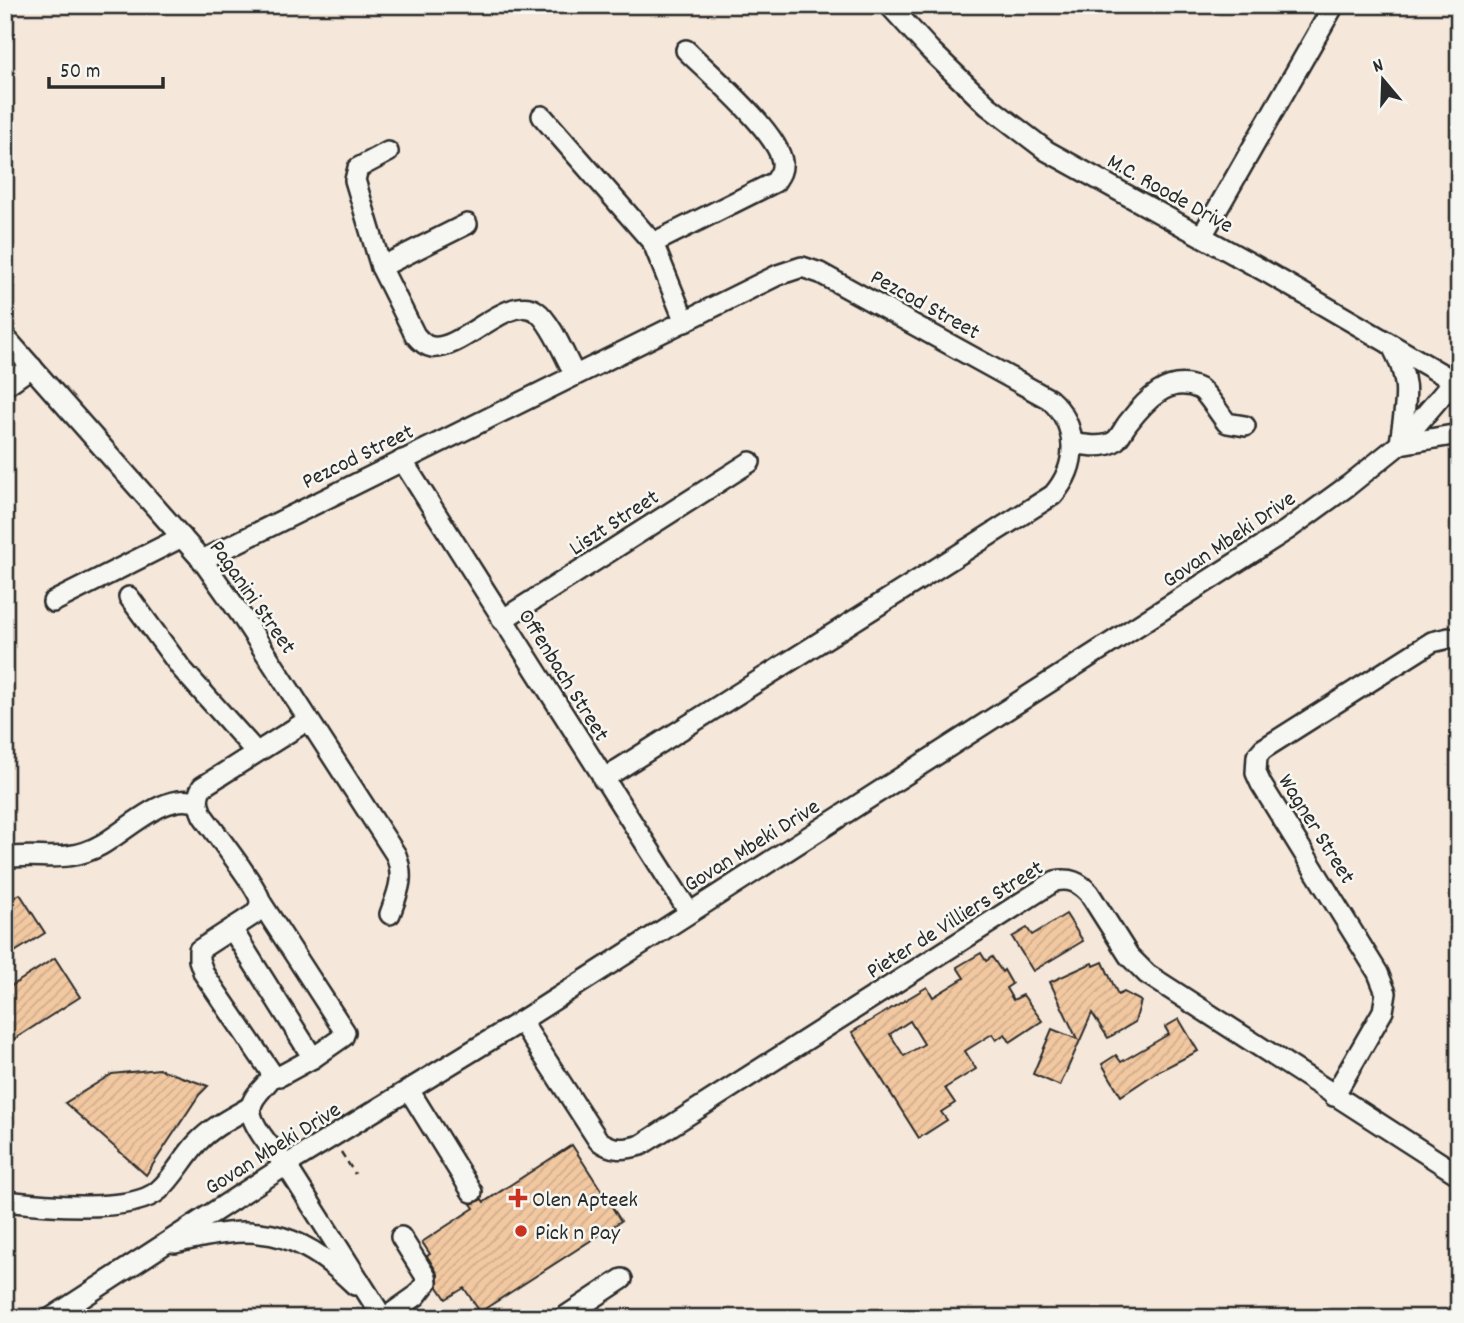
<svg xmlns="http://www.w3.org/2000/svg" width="1464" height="1323" font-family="Dekko,sans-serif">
	<defs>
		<pattern id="building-hatch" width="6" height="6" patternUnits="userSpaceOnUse" patternTransform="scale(1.75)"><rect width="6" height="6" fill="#f2c8a1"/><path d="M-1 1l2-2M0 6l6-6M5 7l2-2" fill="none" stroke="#d0ac8b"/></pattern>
	</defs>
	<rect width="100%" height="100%" fill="#f5e8da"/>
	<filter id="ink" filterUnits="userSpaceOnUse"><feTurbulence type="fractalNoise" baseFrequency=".0143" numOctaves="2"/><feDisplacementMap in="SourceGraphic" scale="14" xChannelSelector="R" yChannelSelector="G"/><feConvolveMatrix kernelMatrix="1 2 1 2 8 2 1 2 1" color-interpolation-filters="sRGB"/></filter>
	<g filter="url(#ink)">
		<g fill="url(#building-hatch)" stroke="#2b2b2b" stroke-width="2" fill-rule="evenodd">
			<path d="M20,894L45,933L5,958V903Z"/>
			<path d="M1066,914L1083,941L1033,971L1012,937L1027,928L1032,935Z"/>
			<path d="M981,953L986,961L992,957L1002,972L1004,970L1012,984L1006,988L1013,1000L1023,995L1042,1021L1010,1042L1005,1034L996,1040L992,1034L965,1051L976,1069L945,1088L955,1103L941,1112L947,1120L919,1138L852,1032L927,987L933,997L964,978L957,967ZM910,1021L924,1044L904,1056L890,1034Z"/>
			<path d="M55,958L80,997L5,1045V990Z"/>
			<path d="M1103,962L1118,995L1124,992L1141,1001L1135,1022L1108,1038L1092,1013L1060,1086L1033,1074L1052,1029L1077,1039L1050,982L1092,963L1094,966Z"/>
			<path d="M1179,1019L1198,1051L1157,1072L1121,1096L1102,1064L1116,1055L1121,1062L1169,1034L1165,1027Z"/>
			<path d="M159,1069L208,1086L199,1095L146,1175L65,1103L112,1074Z"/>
			<path d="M572,1145L621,1221L480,1312L464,1288L446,1299L438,1287V1274L427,1256L430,1254L422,1242L474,1208L471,1204L482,1199L484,1202Z"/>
		</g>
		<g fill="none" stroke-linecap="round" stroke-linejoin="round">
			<defs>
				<g id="minor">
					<path d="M889,5L930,50L988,106L1047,151L1268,273L1459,384"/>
					<path d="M542,116L653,243L685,322"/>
					<path d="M388,152L358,168L355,180L381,267L415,335C420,341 425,346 432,347C462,351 508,293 536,311C551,321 566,359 575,375"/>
					<path d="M1202,236L1334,5"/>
					<path d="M653,243L775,182C779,176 783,171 782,162C779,133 709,73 686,50"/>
					<path d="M381,267L467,224"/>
					<path d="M5,337L202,560L241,615L396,855C405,878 398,892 390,914"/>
					<path d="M1392,346C1413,386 1405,401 1400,444L1459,434"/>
					<path d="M5,386L32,367"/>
					<path d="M1072,443C1085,445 1103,449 1115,441C1120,437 1124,428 1128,423C1145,401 1169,374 1200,389C1207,393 1221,416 1227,423L1245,426"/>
					<path d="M402,460L689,912"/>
					<path d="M202,560L778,275L802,267L820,273L1049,399C1079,425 1079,465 1053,495L603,779"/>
					<path d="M129,597L181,668L256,752"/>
					<path d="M53,602L182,537"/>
					<path d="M502,620L750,462"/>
					<path d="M308,720L202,787C196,798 198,805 203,816C213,830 258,888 260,900C261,906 257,911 253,915L199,950V960L204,974L273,1075C267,1086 252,1095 251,1108C249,1124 276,1154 286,1165L383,1318"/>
					<path d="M5,858C41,852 65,865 101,845C128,830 166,790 198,803"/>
					<path d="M260,901L345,1032L343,1037L313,1058L280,1076L273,1075"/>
					<path d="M232,929L313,1058"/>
					<path d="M521,1021L598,1140C612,1151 624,1150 641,1145L1055,881C1070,878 1079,882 1089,893L1129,956L1147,974L1459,1175"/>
					<path d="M409,1090L472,1192"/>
					<path d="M1334,1096L1383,1011L1386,993L1378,973L1261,784L1256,773L1257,756L1263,749L1432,642L1449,638L1459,641"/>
					<path d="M5,1201C40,1205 133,1214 159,1190C174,1177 183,1158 197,1143C212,1127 231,1118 250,1107"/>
					<path d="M175,1243C253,1223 295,1227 355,1285"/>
					<path d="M51,1318L286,1165L521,1021L1287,530L1349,485L1400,444L1454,381"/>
					<path d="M385,1318L416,1296L427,1282L426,1277L401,1237"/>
					<path d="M563,1318L622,1279"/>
				</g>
			</defs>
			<use href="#minor" stroke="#2b2b2b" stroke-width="24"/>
			<path stroke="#2b2b2b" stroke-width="2.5" stroke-dasharray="7 5" stroke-linecap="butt" d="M341,1152L355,1174"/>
			<use href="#minor" stroke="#f6f6f2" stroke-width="19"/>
		</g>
	</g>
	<g fill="#c8321e" stroke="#f6f6f2" stroke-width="2.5">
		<path d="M514.5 1187.5h7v7h7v7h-7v7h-7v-7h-7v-7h7z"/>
		<circle cx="521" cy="1231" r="7"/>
	</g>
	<g text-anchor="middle" stroke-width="5" stroke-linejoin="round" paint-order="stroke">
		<g font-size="23" fill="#2b2b2b" stroke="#f6f6f2">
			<text transform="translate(1171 192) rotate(29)" y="8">M.C. Roode Drive</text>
			<text transform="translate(926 303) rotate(29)" y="8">Pezcod Street</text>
			<text transform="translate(357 455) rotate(-26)" y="8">Pezcod Street</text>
			<text transform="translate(613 521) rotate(-33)" y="8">Liszt Street</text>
			<text transform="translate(1228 538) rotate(-34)" y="8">Govan Mbeki Drive</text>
			<text transform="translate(254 596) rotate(55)" y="8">Paganini Street</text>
			<text transform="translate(565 674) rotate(58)" y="8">Offenbach Street</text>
			<text transform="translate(1318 828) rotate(58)" y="8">Wagner Street</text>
			<text transform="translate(751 844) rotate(-32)" y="8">Govan Mbeki Drive</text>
			<text transform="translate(954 918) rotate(-32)" y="8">Pieter de Villiers Street</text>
			<text transform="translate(272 1147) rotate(-32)" y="8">Govan Mbeki Drive</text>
		</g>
		<g font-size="23" fill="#2b2b2b" stroke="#f6f6f2" text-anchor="start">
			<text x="532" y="1206">Olen Apteek</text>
			<text x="535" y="1239">Pick n Pay</text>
		</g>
	</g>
	<rect width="1464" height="1323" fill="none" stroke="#f6f6f2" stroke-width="28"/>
	<rect x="14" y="14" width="1436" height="1295" fill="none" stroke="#2b2b2b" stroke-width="2.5" filter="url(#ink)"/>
	<g transform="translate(1383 80) rotate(341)" stroke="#f6f6f2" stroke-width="5" paint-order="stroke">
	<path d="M0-5L12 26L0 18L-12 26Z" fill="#2b2b2b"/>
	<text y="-10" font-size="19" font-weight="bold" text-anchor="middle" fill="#2b2b2b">N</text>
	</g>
	<path d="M49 77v10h114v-10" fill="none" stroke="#2b2b2b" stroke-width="3.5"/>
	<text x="60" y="77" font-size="21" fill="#2b2b2b" stroke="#f6f6f2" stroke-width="5" paint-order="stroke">50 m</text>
</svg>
